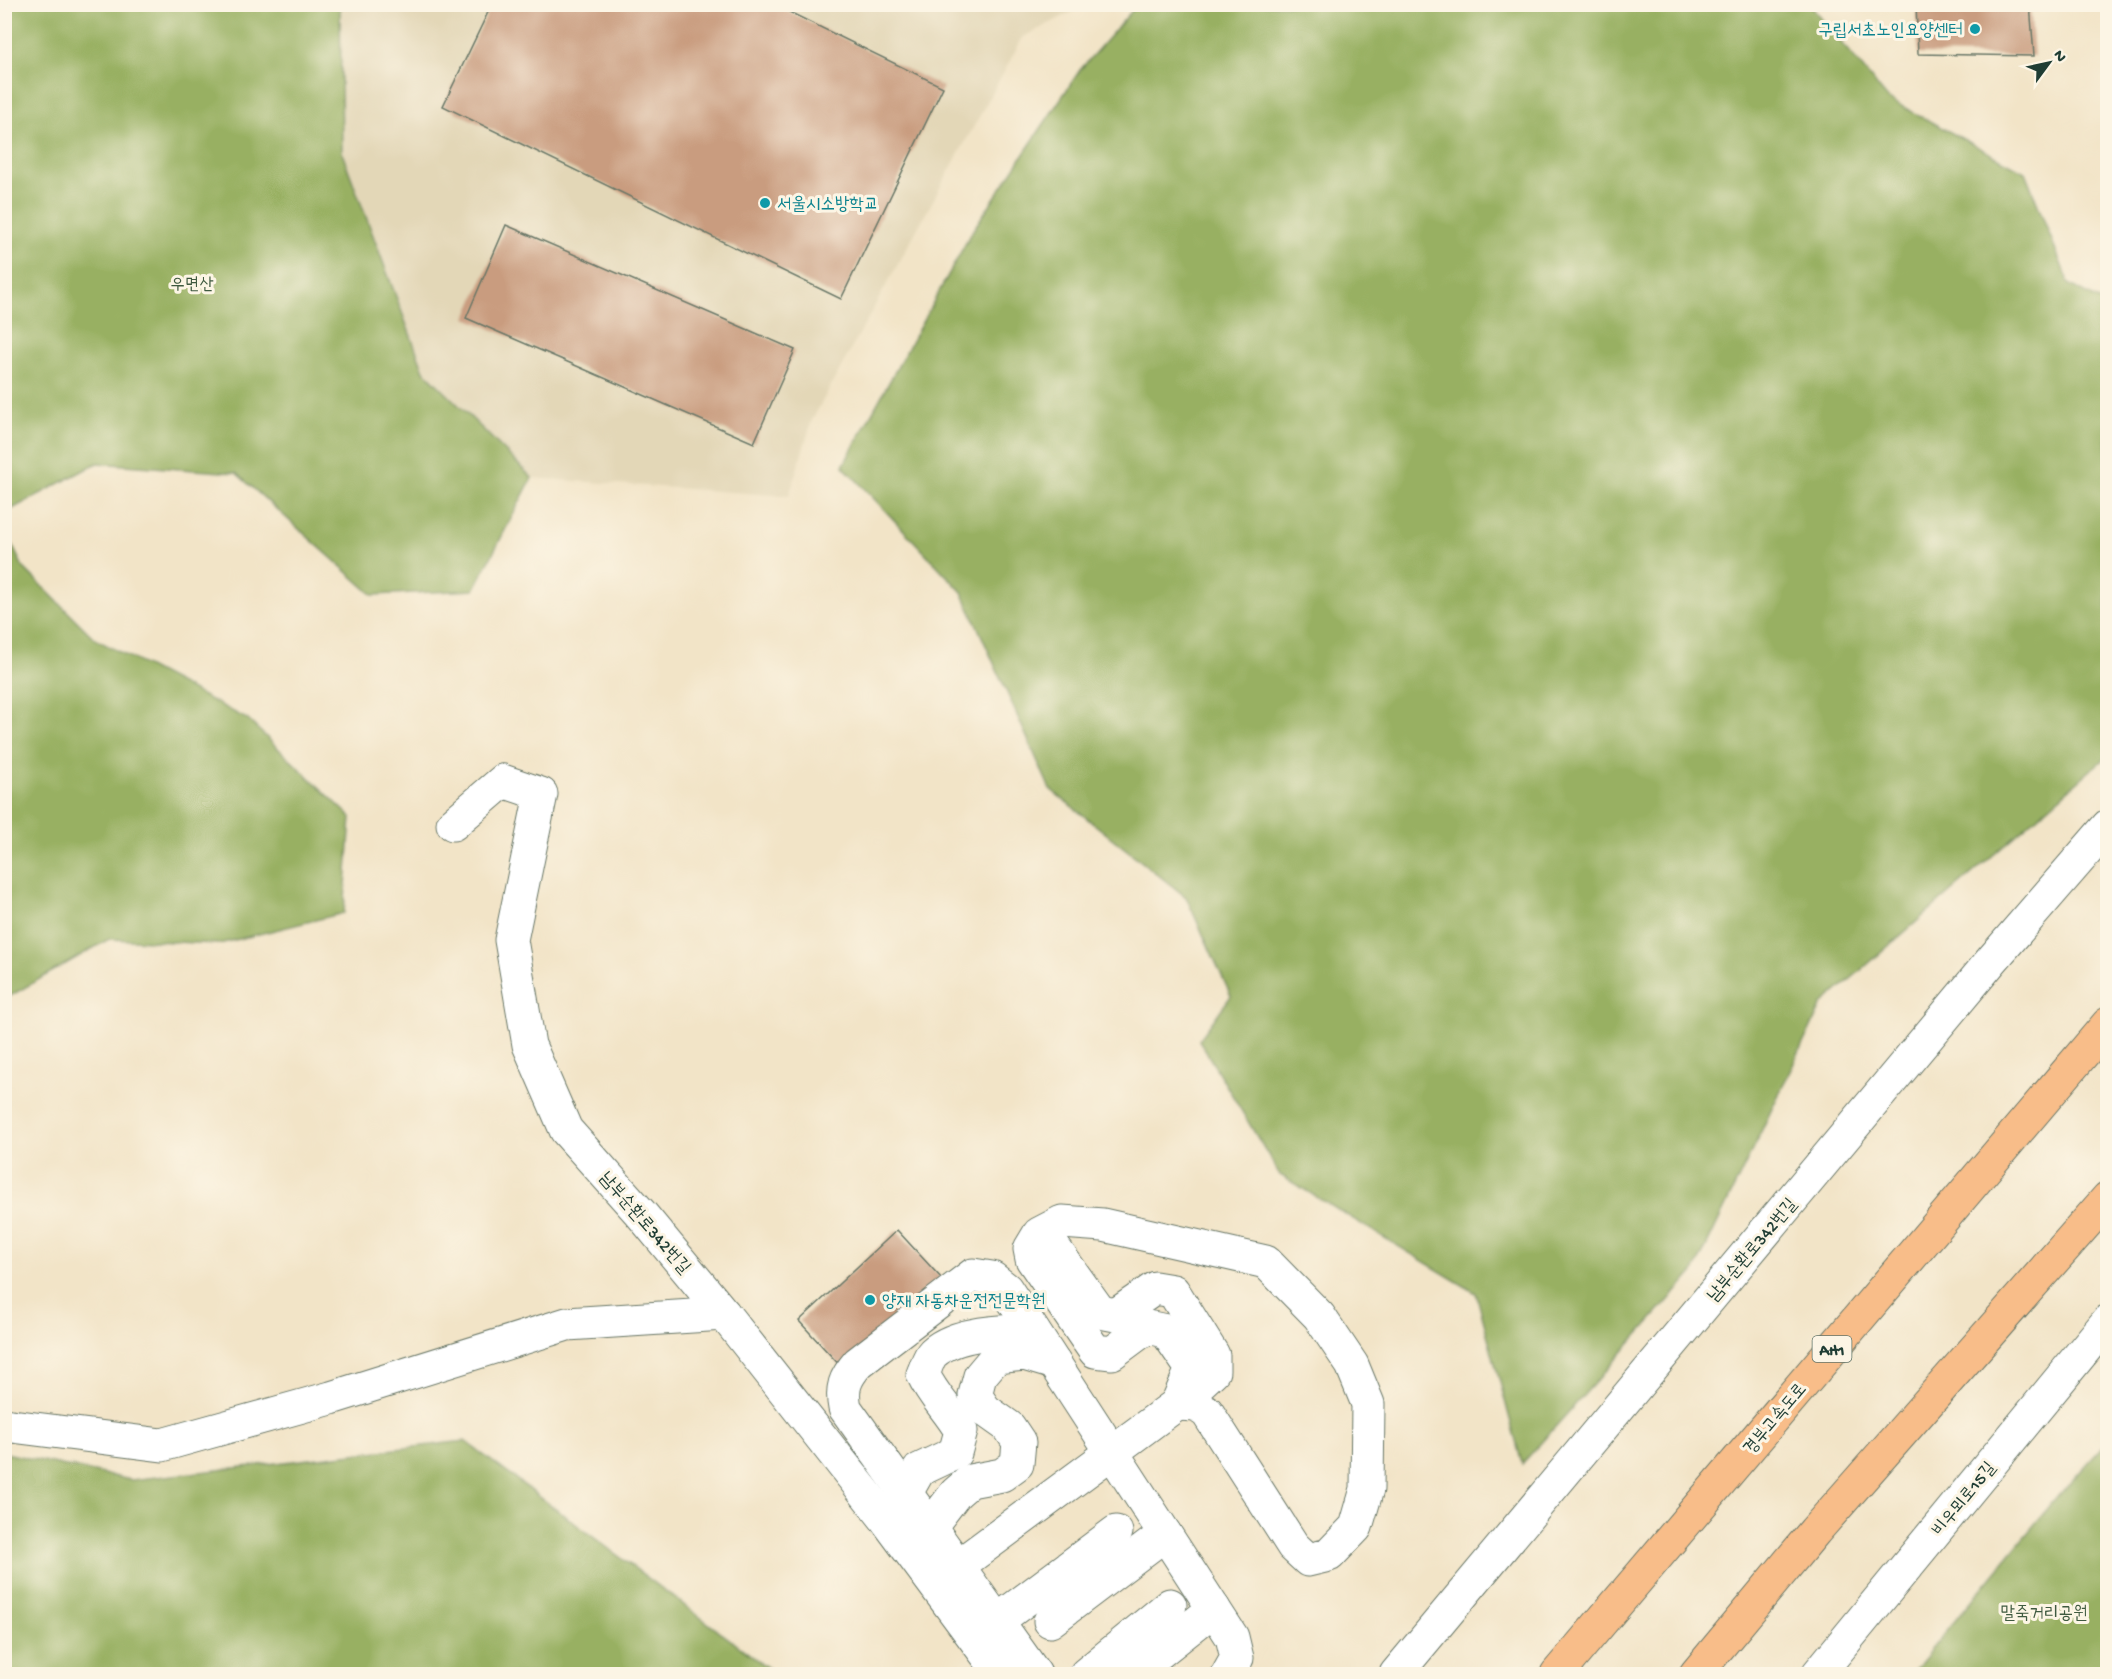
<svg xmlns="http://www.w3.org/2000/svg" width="2112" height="1679" font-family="'Gochi Hand','Poor Story',sans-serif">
	<rect width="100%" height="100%" fill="#fcf5e5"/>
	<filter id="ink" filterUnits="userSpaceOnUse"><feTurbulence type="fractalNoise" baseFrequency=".0167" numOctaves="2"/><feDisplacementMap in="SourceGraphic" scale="12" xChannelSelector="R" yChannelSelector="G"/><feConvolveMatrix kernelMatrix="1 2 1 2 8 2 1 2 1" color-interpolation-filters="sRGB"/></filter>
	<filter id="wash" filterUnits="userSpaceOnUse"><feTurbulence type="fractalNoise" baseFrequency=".008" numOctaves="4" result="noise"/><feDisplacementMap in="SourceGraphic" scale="24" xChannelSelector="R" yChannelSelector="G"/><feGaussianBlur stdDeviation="1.35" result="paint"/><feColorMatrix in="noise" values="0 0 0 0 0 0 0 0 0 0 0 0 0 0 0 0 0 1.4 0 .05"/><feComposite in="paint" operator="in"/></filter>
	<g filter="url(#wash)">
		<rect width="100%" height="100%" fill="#f2e4c7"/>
		<path fill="#e3d7b7" d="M340,5H1086L1023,37L812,420L789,496L532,478L424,372L342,153Z"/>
		<g fill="#98b062" stroke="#5c764b" stroke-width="1.5">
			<path d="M5,4L340,5L342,153L424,371L532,478L474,590L373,595L236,473L97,463L5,513Z"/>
			<path d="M1137,5H1810L1888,99L2025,172L2069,284L2107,305V756L1822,1004L1694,1272L1522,1464L1476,1293L1280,1175L1199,1040L1231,996L1186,897L1050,789L962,592L843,466L973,230L1080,70Z"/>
			<path d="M4,529L23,567L95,639L247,719L351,817L344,913L219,944L109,939L5,999Z"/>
			<path d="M465,1441L776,1674H5V1453L131,1480Z"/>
			<path d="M2107,1442V1674H1911L2058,1496Z"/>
		</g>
		<g id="blocks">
			<g fill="#c99c7f">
				<path d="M492,4H773L943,87L841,299L443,106Z"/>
				<path d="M1916,4H2030L2034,56L1918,54Z"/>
				<path d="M506,225L795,350L754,443L466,318Z"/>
				<path d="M897,1230L942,1279L844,1370L799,1321Z"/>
			</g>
		</g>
	</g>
	<g filter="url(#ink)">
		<use href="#blocks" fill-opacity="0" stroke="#697767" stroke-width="1.5"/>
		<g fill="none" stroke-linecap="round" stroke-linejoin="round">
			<defs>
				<g id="minor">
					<path d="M453,824L503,781L541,794L511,940L529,1045L566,1130L642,1215L724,1314L885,1518L1001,1674"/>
					<path d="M1062,1222L1103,1225L1266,1262L1319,1316L1352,1365L1368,1404L1367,1489L1356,1527L1329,1555L1308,1560L1293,1546L1207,1412L1196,1405L1177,1404L1192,1369L1166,1331L1147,1327L1112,1353L1095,1351L1032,1259L1030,1249L1039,1234Z"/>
					<path d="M4,1425L162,1445L331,1398L567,1324L724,1314"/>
					<path d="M906,1493L919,1470L955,1453L961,1431C949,1410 933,1396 923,1374C926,1368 928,1358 933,1353C956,1332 1004,1331 1033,1331"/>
					<path d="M930,1527L956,1493L970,1481L1002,1475L1017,1464L1019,1442L1009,1427L985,1410L975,1395L980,1376L996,1357L1024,1354L1054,1363"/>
					<path d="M958,1566L1177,1404L1213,1371V1355L1173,1291L1155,1288L1116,1315L1100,1312L1049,1241L1052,1228"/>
					<path d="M997,1621L1116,1532"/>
					<path d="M1050,1621L1165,1534"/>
					<path d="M1035,1674L845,1408C841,1388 845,1378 858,1363L973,1275L992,1278L1006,1289L1232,1637L1237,1658L1228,1674"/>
					<path d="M1086,1674L1170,1605"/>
					<path d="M1132,1674L1214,1609"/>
					<path d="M1396,1674L1992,960L2108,826"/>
					<path d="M1818,1674L2108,1321"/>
				</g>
				<g id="highway">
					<path d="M1557,1674L2108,1024"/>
					<path d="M1696,1674L1815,1531L2108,1198"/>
				</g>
			</defs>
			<use href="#minor" stroke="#697767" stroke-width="35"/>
			<use href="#highway" stroke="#697767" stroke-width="35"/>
			<use href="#minor" stroke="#fff" stroke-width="33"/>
			<use href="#highway" stroke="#f8bd89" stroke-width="33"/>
		</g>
	</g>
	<g fill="#0f9aa8" stroke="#fcf5e5" stroke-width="2">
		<circle cx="1975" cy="29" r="6"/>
		<circle cx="765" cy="203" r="6"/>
		<circle cx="870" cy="1300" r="6"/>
	</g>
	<g text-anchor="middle" stroke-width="6" stroke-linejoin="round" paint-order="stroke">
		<rect fill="#fcf5e5" stroke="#617469" stroke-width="1.5" x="1812.5" y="1336" width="39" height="26" rx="4.5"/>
		<g font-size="16" font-weight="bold" fill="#1f3d34">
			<text x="1832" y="1355">AH1</text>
		</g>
		<g font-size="18" fill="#0d838f" stroke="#fcf5e5" text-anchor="start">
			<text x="1963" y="35" text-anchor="end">구립서초노인요양센터</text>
			<text x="777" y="209">서울시소방학교</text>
			<text x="882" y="1306">양재 자동차운전전문학원</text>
		</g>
		<g font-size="18" fill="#3f5a40" stroke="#fcf5e5">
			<text x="192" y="289">우면산</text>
			<text x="2044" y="1618">말죽거리공원</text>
		</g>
		<g font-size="18" fill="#1f3d34" stroke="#fcf5e5">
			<text transform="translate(646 1222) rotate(49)" y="6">남부순환로342번길</text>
			<text transform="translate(1751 1249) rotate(-50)" y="6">남부순환로342번길</text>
			<text transform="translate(1774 1418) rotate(-50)" y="6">경부고속도로</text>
			<text transform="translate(1963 1498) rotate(-51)" y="6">비우뫼로15길</text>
		</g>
	</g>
	<rect width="2112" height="1679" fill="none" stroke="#fcf5e5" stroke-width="24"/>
	<g transform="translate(2049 63) rotate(57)" stroke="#fcf5e5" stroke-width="4.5" paint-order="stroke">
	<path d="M0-4.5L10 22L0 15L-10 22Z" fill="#1f3d34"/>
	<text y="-9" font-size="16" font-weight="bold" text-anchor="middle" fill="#1f3d34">N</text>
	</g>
</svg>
